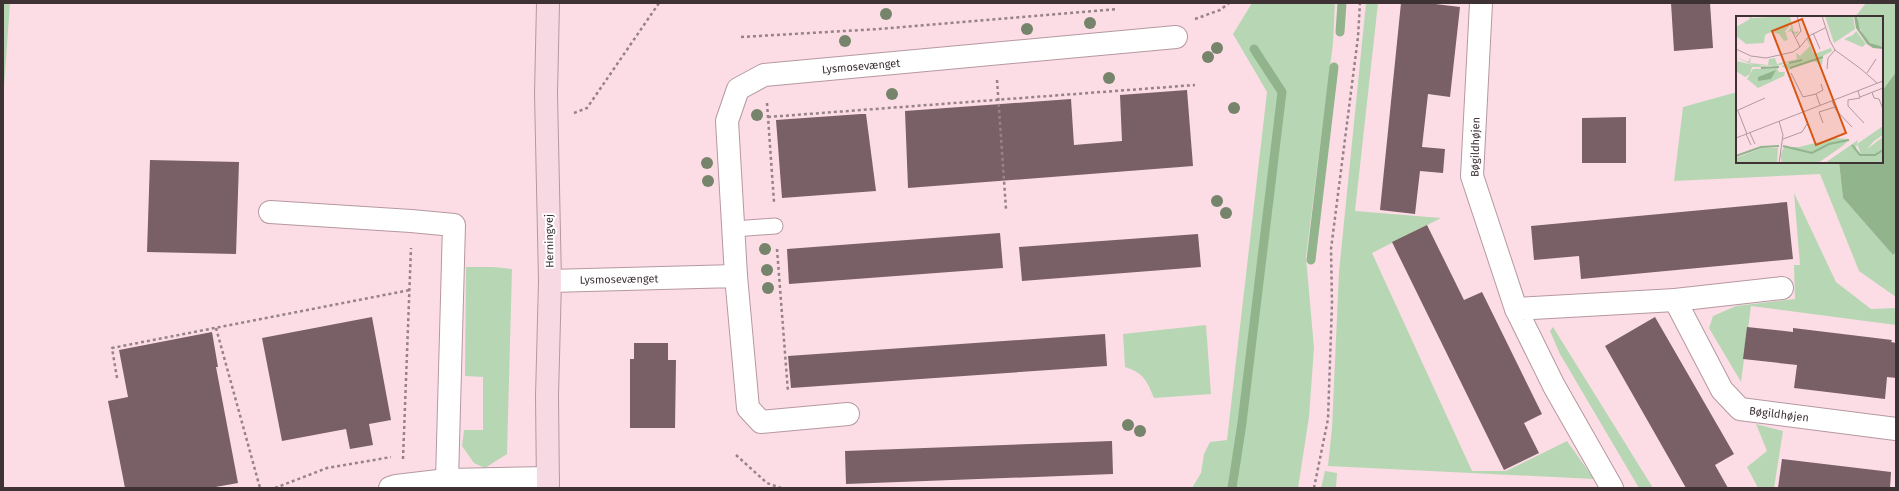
<svg xmlns="http://www.w3.org/2000/svg" width="1899" height="491" font-family="'Fira Sans',sans-serif">
	<rect width="100%" height="100%" fill="#fcdde5"/>
	<g fill="#b7d7b4">
		<path d="M3,3H10L3,101Z"/>
		<path d="M1252,3H1335L1333,43L1306,257L1314,348L1309,417L1298,488H1192L1201,473L1204,454L1210,442L1227,440L1267,92L1233,34Z"/>
		<path d="M1366,3H1378L1355,211L1441,218L1372,253L1472,471H1506L1567,441L1594,479L1328,466L1332,428L1339,272Z"/>
		<path d="M1866,3H1896V72L1882,91V17H1855Z"/>
		<path d="M1737,92V162H1839L1843,198L1893,255L1896,252V297L1859,271L1820,174L1674,181L1683,107Z"/>
		<path d="M1794,193L1836,282L1871,309L1896,308V325L1751,306L1741,382L1709,328L1713,316L1736,306L1795,299L1794,265H1800Z"/>
		<path d="M466,267H493L512,269L507,454L485,468L474,463L462,446L464,430H483V377L465,376Z"/>
		<path d="M1206,325L1211,394L1154,398C1147,381 1144,373 1125,367L1123,334Z"/>
		<path d="M1553,327L1653,488H1639L1560,354L1550,331Z"/>
		<path d="M1756,424L1783,431L1774,488H1758L1747,467L1767,451Z"/>
		<path d="M1325,471L1337,473L1336,488H1321Z"/>
	</g>
	<path fill="#91b48d" d="M1896,72V252L1893,255L1843,198L1839,162H1882V91Z"/>
	<g fill="none" stroke-linecap="round" stroke-linejoin="round">
		<g stroke="#91b48d" stroke-width="9">
			<path d="M1340,32L1342,3"/>
			<path d="M1311,260L1334,67"/>
			<path d="M1232,488L1242,423L1282,92L1254,49"/>
		</g>
	</g>
	<g fill="#795f66">
		<path d="M1401,3H1427L1460,7L1450,97L1428,94L1422,147L1445,149L1443,173L1420,171L1415,214L1380,210Z"/>
		<path d="M1671,3H1710L1713,48L1674,51Z"/>
		<path d="M1187,90L1193,166L908,188L905,111L1071,99L1074,145L1122,141L1120,95Z"/>
		<path d="M861,114H866L876,191L782,198L776,120Z"/>
		<path d="M1626,117V163H1582V118Z"/>
		<path d="M150,160L239,162L236,254L147,252Z"/>
		<path d="M1787,202L1793,259L1581,279L1579,256L1534,260L1531,226Z"/>
		<path d="M1427,225L1464,300L1482,292L1542,414L1524,423L1539,453L1504,470L1392,242Z"/>
		<path d="M1000,233L1003,268L789,284L787,249Z"/>
		<path d="M1198,234L1201,267L1022,281L1019,247Z"/>
		<path d="M372,317L391,420L369,424L373,445L350,449L346,429L282,441L262,338Z"/>
		<path d="M1655,317L1734,454L1715,465L1728,488H1686L1605,346Z"/>
		<path d="M1747,327L1793,332V328L1892,340L1891,342L1896,343V378L1887,377L1885,399L1794,388L1797,365L1743,359Z"/>
		<path d="M212,332L218,367H216L238,483L210,488H125L108,401L128,397L119,350Z"/>
		<path d="M1105,334L1107,366L791,388L788,356Z"/>
		<path d="M634,343H668V360H676L675,428H630V359H634Z"/>
		<path d="M1112,441L1113,474L846,484L845,451Z"/>
		<path d="M1782,459L1891,472L1890,488H1778Z"/>
	</g>
	<g fill="none" stroke-linecap="round" stroke-linejoin="round">
		<defs>
			<path id="lane" d="M734,229L775,226"/>
			<g id="street">
				<path d="M1481,3L1472,176L1516,309"/>
				<path d="M270,212L411,221L454,225L447,480"/>
				<path d="M736,276L727,121L738,89L764,75L1176,37"/>
				<path d="M550,281L736,276L748,408L761,422L848,414"/>
				<path d="M1675,300L1722,390L1740,409L1896,429"/>
				<path d="M390,488L396,486L447,480L548,478"/>
				<path d="M1612,488L1554,386L1516,309L1675,300L1782,288"/>
			</g>
			<path id="secondary" d="M548,3L546,94L550,281L547,396L548,488"/>
		</defs>
		<use href="#lane" stroke="#b598a0" stroke-width="17"/>
		<use href="#street" stroke="#b598a0" stroke-width="24"/>
		<use href="#secondary" stroke="#b598a0" stroke-width="24"/>
		<g stroke="#978288" stroke-width="2.5" stroke-dasharray="3 3" stroke-linecap="butt">
			<path d="M1195,19L1220,10L1229,3"/>
			<path d="M741,37L879,29L1117,9"/>
			<path d="M997,80L1006,209"/>
			<path d="M767,103L774,202"/>
			<path d="M574,113L587,108L659,3"/>
			<path d="M768,117L1195,85"/>
			<path d="M777,249L788,392"/>
			<path d="M216,328L260,488"/>
			<path d="M117,378L112,348L410,290"/>
			<path d="M736,455L767,483L781,488"/>
			<path d="M403,459L411,248"/>
			<path d="M275,488L327,468L391,457"/>
			<path d="M1314,488L1328,419L1332,303L1331,249L1358,37L1360,3"/>
		</g>
		<use href="#lane" stroke="#fff" stroke-width="15"/>
		<use href="#street" stroke="#fff" stroke-width="22"/>
		<use href="#secondary" stroke="#f6d9e2" stroke-width="22"/>
	</g>
	<g fill="#75846a">
		<circle cx="886" cy="14" r="6"/>
		<circle cx="1090" cy="23" r="6"/>
		<circle cx="1027" cy="29" r="6"/>
		<circle cx="845" cy="41" r="6"/>
		<circle cx="1217" cy="48" r="6"/>
		<circle cx="1208" cy="57" r="6"/>
		<circle cx="1109" cy="78" r="6"/>
		<circle cx="892" cy="94" r="6"/>
		<circle cx="1234" cy="108" r="6"/>
		<circle cx="757" cy="115" r="6"/>
		<circle cx="707" cy="163" r="6"/>
		<circle cx="708" cy="181" r="6"/>
		<circle cx="1217" cy="201" r="6"/>
		<circle cx="1226" cy="213" r="6"/>
		<circle cx="765" cy="249" r="6"/>
		<circle cx="767" cy="270" r="6"/>
		<circle cx="768" cy="288" r="6"/>
		<circle cx="1128" cy="425" r="6"/>
		<circle cx="1140" cy="431" r="6"/>
	</g>
	<g text-anchor="middle" stroke-width="4" stroke-linejoin="round" paint-order="stroke">
		<g font-size="11" fill="#3e3235" stroke="#fff">
			<text transform="translate(861 66) rotate(-5)" y="4">Lysmosevænget</text>
			<text transform="translate(1475 147) rotate(-89)" y="4">Bøgildhøjen</text>
			<text transform="translate(549 241) rotate(-91)" y="4">Herningvej</text>
			<text transform="translate(619 279) rotate(-1)" y="4">Lysmosevænget</text>
			<text transform="translate(1779 414) rotate(7)" y="4">Bøgildhøjen</text>
		</g>
	</g>
	<g transform="translate(1736 16)">
		<rect width="147" height="147" fill="#fcdde5"/>
		<path d="M13,0L16,2L54,0L58,16L63,15L60,19L54,15L50,17L55,12V8L49,15L52,24L48,25L43,18L35,16L29,19L28,27L10,28L0,20V11L14,3ZM89,0H117L119,13L98,27ZM122,0H147V31L138,30L128,21L122,8ZM120,15L130,28L126,31L108,23L117,19ZM72,22L77,37H84L40,50L22,49L32,51H16L14,58L9,61L0,55V45L18,49L12,47L0,41L12,46L15,41L14,47L32,49L33,43L39,42L41,48L61,43L60,37L64,40L74,30L71,24ZM95,32L96,35L87,40L86,49L78,45L57,50L54,54L45,50ZM41,52L43,56H49L48,60L22,72L11,63L17,53ZM147,110V119L138,125L131,133L147,121V147H89L122,124L120,132L125,138L121,128ZM100,122L113,123L108,129L82,147H46L44,140L48,131H63ZM26,132H42L41,147H0V142Z" fill="#b7d7b4"/>
		<path d="M118,0H121L124,14L134,27L147,31V33L137,32L131,28L120,12ZM40,54L35,63L22,65V61Z" fill="#91b48d"/>
		<path fill="none" stroke="#91b48d" stroke-width="2" d="M53,47L66,44M25,52L43,51M54,52L87,41M116,129L124,139H139L147,134M47,130L76,137L93,128L113,124M0,140L25,131L43,130"/>
		<path fill="none" stroke="#b0999f" stroke-width="1" d="M86,0L94,25L99,34L125,53L141,67M56,15L64,31L73,20L89,12M77,17L84,33M60,21L65,15L61,0M0,33L15,40L30,42L57,36L64,31M91,53L92,42L99,34M55,57L67,81L80,78M131,57L140,43M122,75L124,82L112,84V90L128,107M136,76L138,82L143,83L147,93M124,81L147,72M96,85L100,94L116,111M84,89L80,78L87,74L85,68M0,95L29,82M2,95L11,118M43,105L47,119L43,147M87,107L83,96L99,91M14,117L19,128M10,118L15,129M0,122L147,65M47,123L66,116L71,108"/>
		<path fill="#d75510" fill-opacity="0.15" stroke="#d75510" stroke-width="2" d="M66,3L110,117L80,129L36,15Z"/>
		<rect width="147" height="147" fill="none" stroke="#3e3235" stroke-width="2"/>
	</g>
	<rect width="1899" height="491" fill="none" stroke="#3e3235" stroke-width="8"/>
</svg>
